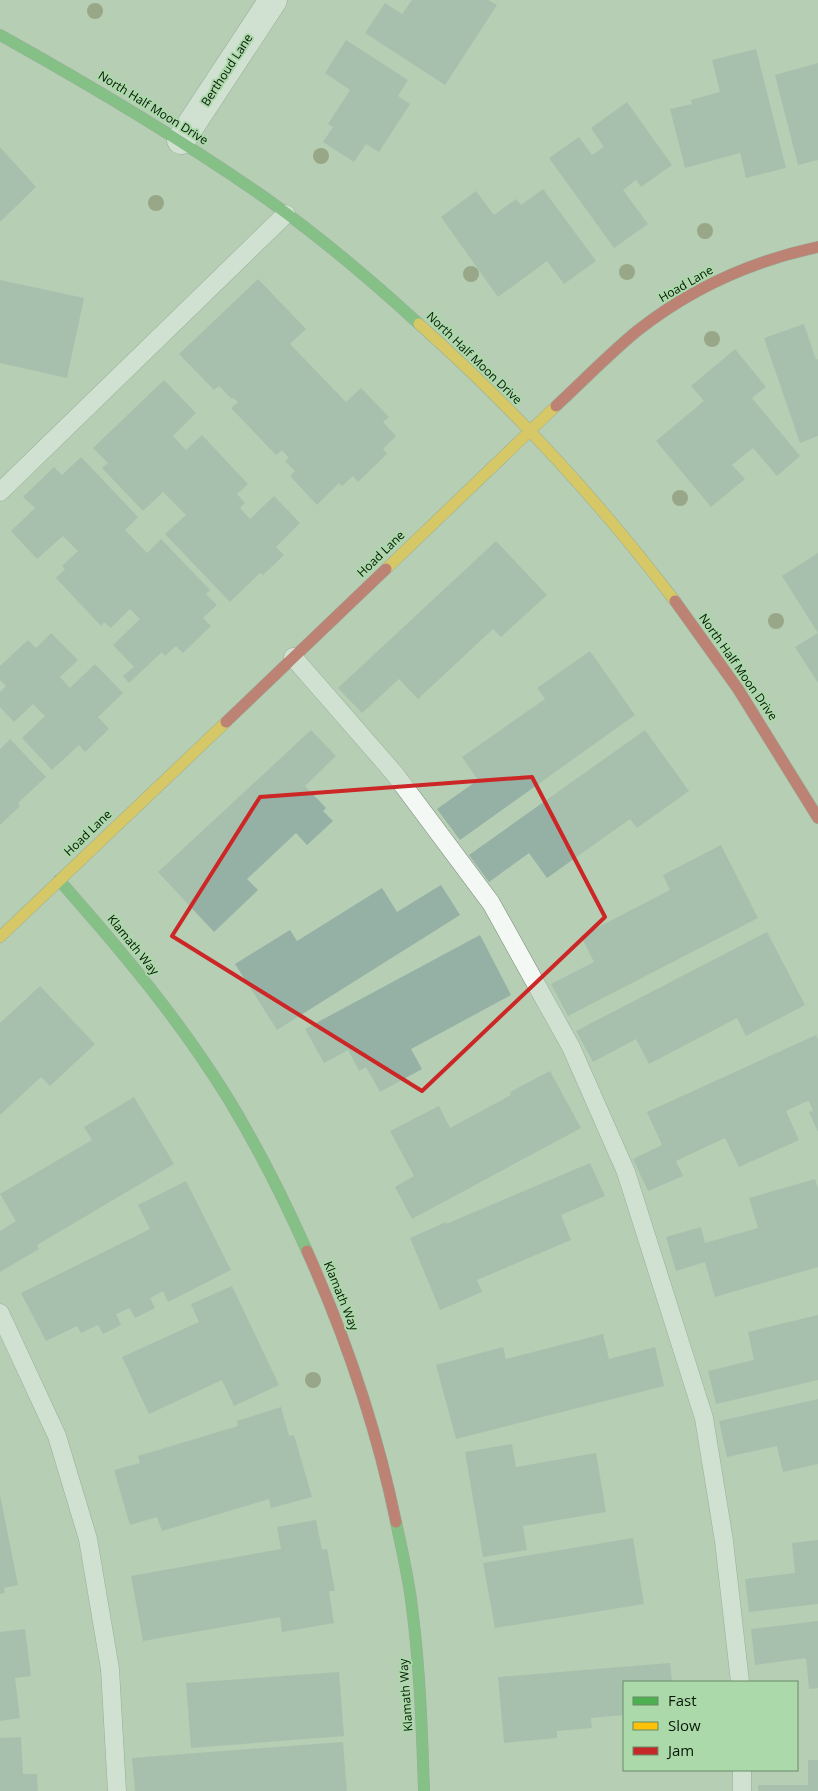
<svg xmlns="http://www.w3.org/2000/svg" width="818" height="1791" font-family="'Open Sans',sans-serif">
	<rect width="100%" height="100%" fill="#b5ceb4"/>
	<g fill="#95b0a5">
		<path d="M412,0H488L497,5L445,85L365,33L385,3L402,14Z"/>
		<path d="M346,40L408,80L398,96L410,104L379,152L366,144L354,162L323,142L333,127L328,124L350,90L325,73Z"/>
		<path d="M756,49L786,168L746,178L740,153L685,168L670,109L692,104L691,100L720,92L712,60Z"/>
		<path d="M818,63V160L798,165L775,75Z"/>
		<path d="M627,102L672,165L641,187L636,180L623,190L648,224L614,248L549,158L579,137L592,155L604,147L591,128Z"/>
		<path d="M0,147L36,187L0,222Z"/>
		<path d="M543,189L596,261L564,284L547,261L498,297L441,217L476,191L494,215L516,199L521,205Z"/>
		<path d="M258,279L306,329L290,344L346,402L361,388L389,417L383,422L396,436L383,449L387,454L358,482L353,476L342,486L339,483L317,505L290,476L295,471L285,461L289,458L282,450L276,455L231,408L238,402L233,398L232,399L219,386L214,390L179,354Z"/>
		<path d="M0,280L84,298L67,378L0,363Z"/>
		<path d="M804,324L816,360L818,359V436L800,443L764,338Z"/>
		<path d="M735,349L766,387L752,398L800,456L777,476L753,448L732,465L745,479L711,507L656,441L704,401L691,386Z"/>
		<path d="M164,380L196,413L173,436L186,450L202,435L248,484L237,494L245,503L240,508L250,519L274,496L300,523L276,547L284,555L263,575L260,573L230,602L165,534L186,515L163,492L143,511L102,468L108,463L93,448Z"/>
		<path d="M81,457L138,517L125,530L147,553L161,539L210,590L206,594L217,605L203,618L211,626L183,653L176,646L165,656L162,652L129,683L123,676L134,667L113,645L140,619L130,609L111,628L104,622L101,626L56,578L65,569L62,566L78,551L63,536L37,559L11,531L35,508L23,497L54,467L62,475Z"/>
		<path d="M496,541L547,595L501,637L493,629L418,699L399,679L362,713L338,688Z"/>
		<path d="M818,553V683L795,647L818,633L782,576Z"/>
		<path d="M51,633L78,660L60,677L70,688L95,664L123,693L98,717L109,729L85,752L79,745L52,770L22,738L45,716L33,704L14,722L0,707V692L6,686L0,680V666L28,640L36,648Z"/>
		<path d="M590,651L635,715L460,840L437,809L478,780L462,757L545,699L537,688Z"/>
		<path d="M311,730L336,756L305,786L326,808L323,811L333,821L307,845L296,833L247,879L258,890L214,932L158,872Z"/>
		<path d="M645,730L689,791L637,828L630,819L547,878L529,853L489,882L469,855Z"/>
		<path d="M10,739L46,777L18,803L20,806L0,825V749Z"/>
		<path d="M721,845L758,918L568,1016L551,984L594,962L581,936L670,890L663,875Z"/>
		<path d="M441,885L460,915L277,1030L235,964L290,930L297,941L382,888L397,912Z"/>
		<path d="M767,932L805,1005L746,1036L737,1018L649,1064L636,1039L593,1062L576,1031Z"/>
		<path d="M480,935L511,995L411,1049L422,1069L380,1092L366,1067L359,1071L348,1050L324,1063L305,1029Z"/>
		<path d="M40,986L95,1044L50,1086L41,1077L0,1115V1023Z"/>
		<path d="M816,1035L818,1039V1132L809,1112L813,1111L809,1101L805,1102L786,1111L799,1140L739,1167L725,1138L676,1161L683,1176L648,1191L633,1159L662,1145L647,1112Z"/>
		<path d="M550,1071L581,1128L412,1219L395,1187L414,1176L390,1131L439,1106L450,1128L511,1095L510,1092Z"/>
		<path d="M134,1097L174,1164L37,1245L39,1249L0,1272V1231L16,1221L0,1194L92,1140L84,1127Z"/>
		<path d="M590,1163L605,1196L561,1215L571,1240L477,1280L482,1292L440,1310L410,1238L446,1222V1224Z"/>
		<path d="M815,1179L818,1189V1267L715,1297L705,1262L676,1271L666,1237L701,1227L705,1243L758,1228L749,1198Z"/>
		<path d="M186,1181L231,1270L168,1302L163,1291L150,1298L155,1308L135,1318L130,1308L116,1314L121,1325L103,1334L98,1325L81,1333L77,1326L46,1341L21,1293L150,1229L138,1205Z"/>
		<path d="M232,1286L279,1385L234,1406L222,1380L149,1414L122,1357L199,1322L191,1304Z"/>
		<path d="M818,1315V1380L716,1404L708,1371L754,1360L748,1332Z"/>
		<path d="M603,1334L609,1359L655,1347L664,1386L456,1439L436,1365L503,1347L506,1359Z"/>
		<path d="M818,1399V1464L783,1472L777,1446L727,1457L719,1421Z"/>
		<path d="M281,1407L289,1436L294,1435L312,1497L271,1508L269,1499L162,1531L157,1517L130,1525L114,1470L140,1463L138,1456L238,1426L237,1421Z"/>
		<path d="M512,1444L516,1467L596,1453L606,1512L523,1526L527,1550L483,1557L465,1452Z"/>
		<path d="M0,1495L18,1585L4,1588L5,1593L0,1594Z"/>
		<path d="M316,1520L322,1550L327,1549L335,1591H329L334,1623L282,1632L280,1617L143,1641L131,1576L281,1549L277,1527Z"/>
		<path d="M633,1538L644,1604L495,1628L483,1563Z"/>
		<path d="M818,1540V1604L749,1612L745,1579L795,1573L792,1543Z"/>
		<path d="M818,1621V1688L809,1689L806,1658L755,1665L751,1629Z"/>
		<path d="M25,1629L31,1676L15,1678L20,1718L0,1721V1632Z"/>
		<path d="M670,1663L672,1682H624V1715L591,1718L592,1728L557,1731V1738L504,1743L498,1677Z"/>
		<path d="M339,1672L344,1736L191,1748L186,1683Z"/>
		<path d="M21,1737L23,1774H37L38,1791H0V1738Z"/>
		<path d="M343,1742L347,1791H135L132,1758Z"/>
		<path d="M808,1760H818V1791H758V1785H808Z"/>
	</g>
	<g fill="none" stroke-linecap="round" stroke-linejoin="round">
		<defs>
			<g id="lane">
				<path d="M0,492L286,214"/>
				<path d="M293,657L394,773L491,903L571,1047L626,1172L704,1418L724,1541L740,1682"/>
				<path d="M0,1313L57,1436L88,1539L110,1669L117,1791"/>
				<path d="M742,1770V1791"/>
			</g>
			<path id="street" d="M181,140L273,0"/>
			<g id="fast">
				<path d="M0,35C90,85 179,138 264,197C319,236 370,279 419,324"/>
				<path d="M59,880C120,949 180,1020 229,1100C258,1148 284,1199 307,1251"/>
				<path d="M396,1522C402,1551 409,1579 412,1608C420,1669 422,1730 424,1791"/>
			</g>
			<g id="slow">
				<path d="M419,324C513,408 599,501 675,601"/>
				<path d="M386,569L556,406"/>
				<path d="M0,937L226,722"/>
			</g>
			<g id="jam">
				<path d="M556,406C583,381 609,354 637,331C690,289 752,261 818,247"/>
				<path d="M675,601L738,689L818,818"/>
				<path d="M226,722L386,569"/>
				<path d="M307,1251C346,1338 377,1430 396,1522"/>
			</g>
		</defs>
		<use href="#lane" stroke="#758874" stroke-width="19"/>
		<use href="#street" stroke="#758874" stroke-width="29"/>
		<use href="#fast" stroke="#758874" stroke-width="12"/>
		<use href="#slow" stroke="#758874" stroke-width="12"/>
		<use href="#jam" stroke="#758874" stroke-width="12"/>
		<use href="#lane" stroke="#f4f8f4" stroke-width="18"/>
		<use href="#street" stroke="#f4f8f4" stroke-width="28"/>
		<use href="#fast" stroke="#4caf50" stroke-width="11"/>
		<use href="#slow" stroke="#ffc107" stroke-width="11"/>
		<use href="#jam" stroke="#c62828" stroke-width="11"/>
	</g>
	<g fill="#777852">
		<circle cx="95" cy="11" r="8"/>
		<circle cx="321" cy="156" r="8"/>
		<circle cx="156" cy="203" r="8"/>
		<circle cx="705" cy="231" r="8"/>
		<circle cx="627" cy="272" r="8"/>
		<circle cx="471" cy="274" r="8"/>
		<circle cx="712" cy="339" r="8"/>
		<circle cx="680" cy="498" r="8"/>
		<circle cx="776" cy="621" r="8"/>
		<circle cx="313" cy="1380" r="8"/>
	</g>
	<path d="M0 0H818V1791H0ZM532,777L605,917L422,1091L172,936L260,797Z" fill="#b5ceb4" fill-opacity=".55" fill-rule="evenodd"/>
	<path fill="none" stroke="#cc2726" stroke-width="4" stroke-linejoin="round" d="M532,777L605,917L422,1091L172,936L260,797Z"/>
	<g text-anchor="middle" stroke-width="4" stroke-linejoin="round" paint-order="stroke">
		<g font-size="12" fill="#071707" stroke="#abd9a9">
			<text transform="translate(227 70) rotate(-57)" y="4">Berthoud Lane</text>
			<text transform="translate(153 108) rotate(32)" y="4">North Half Moon Drive</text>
			<text transform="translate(686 284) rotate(-30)" y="4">Hoad Lane</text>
			<text transform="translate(474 358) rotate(44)" y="4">North Half Moon Drive</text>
			<text transform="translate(381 554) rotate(-44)" y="4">Hoad Lane</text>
			<text transform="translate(738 667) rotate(55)" y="4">North Half Moon Drive</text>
			<text transform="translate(88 833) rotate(-44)" y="4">Hoad Lane</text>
			<text transform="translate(133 945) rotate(51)" y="4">Klamath Way</text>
			<text transform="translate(341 1296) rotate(68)" y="4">Klamath Way</text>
			<text transform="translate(406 1695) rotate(-94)" y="4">Klamath Way</text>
		</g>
	</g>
	<rect x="623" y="1681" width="175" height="90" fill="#abd9a9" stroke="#698b68"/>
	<rect x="633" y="1697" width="25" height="8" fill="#4caf50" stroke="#698b68"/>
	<text x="668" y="1706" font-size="15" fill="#071707">Fast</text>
	<rect x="633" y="1722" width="25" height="8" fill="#ffc107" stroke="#698b68"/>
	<text x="668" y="1731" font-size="15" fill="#071707">Slow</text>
	<rect x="633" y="1747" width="25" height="8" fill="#c62828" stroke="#698b68"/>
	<text x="668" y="1756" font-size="15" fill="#071707">Jam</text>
</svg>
